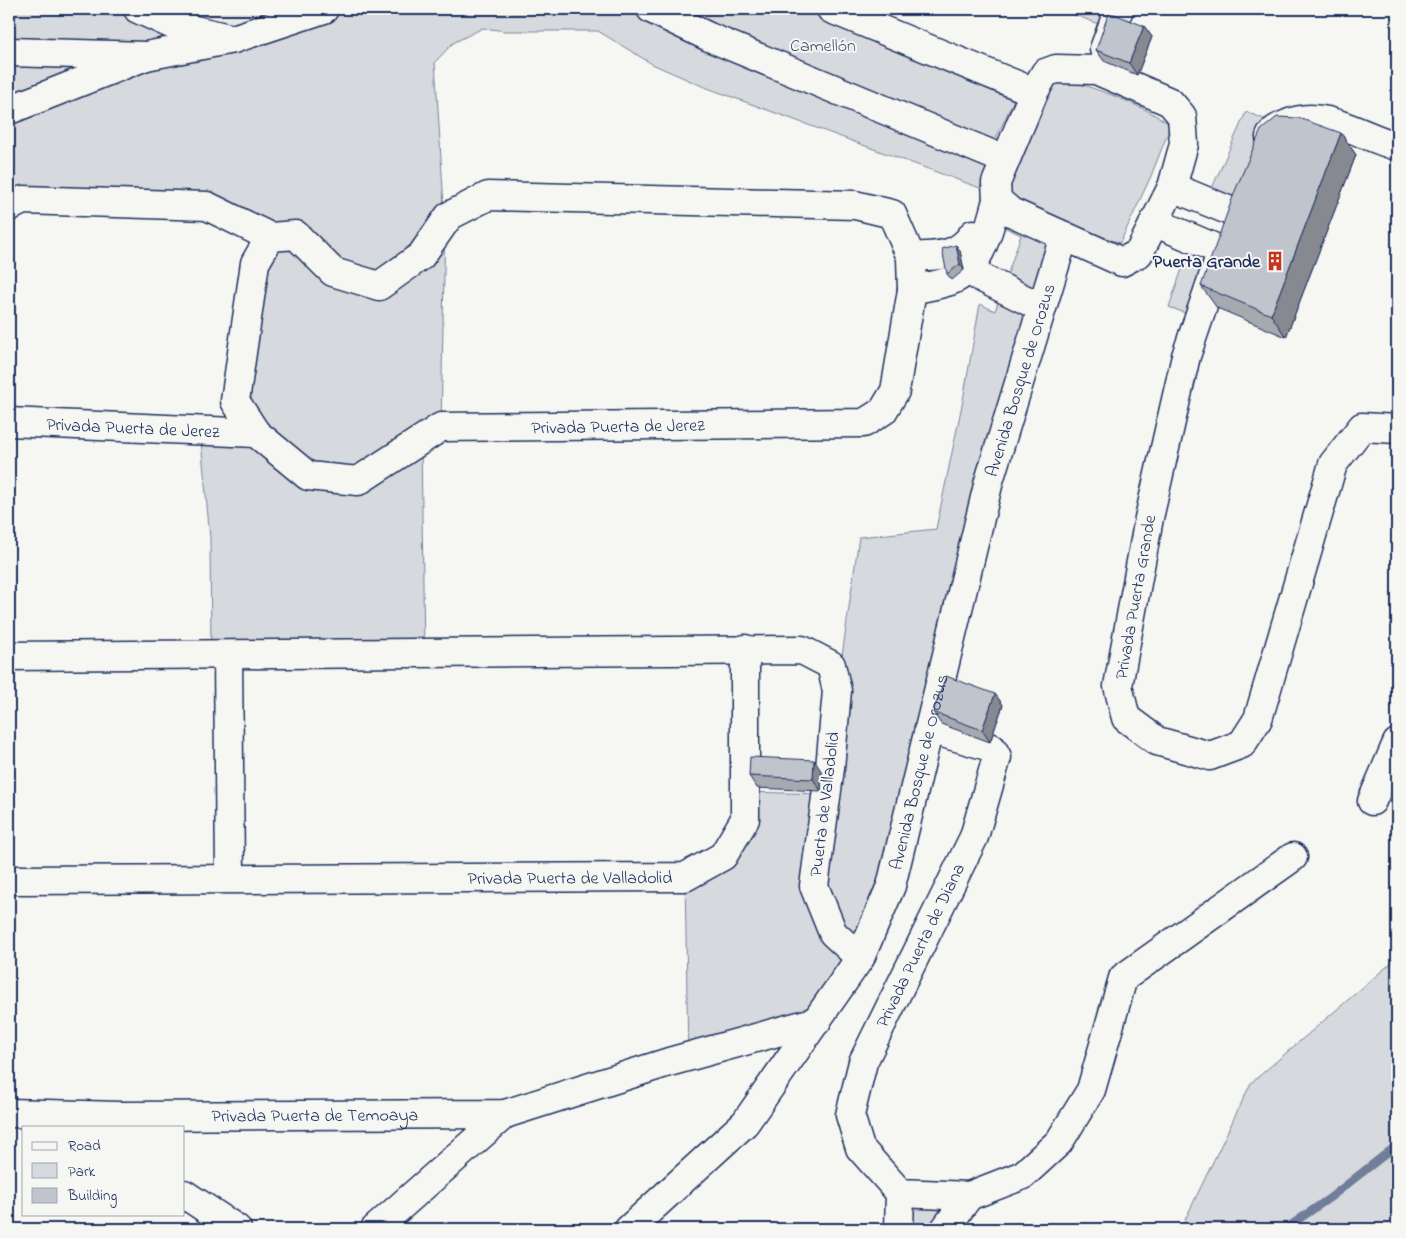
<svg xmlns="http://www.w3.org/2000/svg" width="1406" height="1238" font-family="'Indie Flower',sans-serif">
	<rect width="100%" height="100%" fill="#f6f6f2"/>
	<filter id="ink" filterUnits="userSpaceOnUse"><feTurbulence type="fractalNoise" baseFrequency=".02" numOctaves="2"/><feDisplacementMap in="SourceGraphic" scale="10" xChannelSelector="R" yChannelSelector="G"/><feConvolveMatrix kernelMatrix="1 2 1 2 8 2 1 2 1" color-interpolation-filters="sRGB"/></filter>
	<g filter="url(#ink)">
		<path fill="#e6e7e7" d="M138,9H324L233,39Z"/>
		<g fill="#d6d9dd" stroke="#78849e">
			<path d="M9,9H138L233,39L324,9H828L1019,89L989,153L991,159L980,188L702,86L652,64L598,31H505L483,28L453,43L435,62L445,222L441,427L421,440L424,653L211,656L210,538L200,430L255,433L235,401L270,238L207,206L9,207Z"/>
			<path d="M1068,9H1118L1106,27L1070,13Z"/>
			<path d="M1058,77C1097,89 1138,102 1171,125L1151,176L1120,243L1065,224L1004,193L1040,94Z"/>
			<path d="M1246,112L1267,120L1236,198L1212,188Z"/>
			<path d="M998,212L1048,238L981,479L891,886L817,1021L688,1056L685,877L723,856L744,792L827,794L837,691L859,537L936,529L963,400L980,304L995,311L1021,235L993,222Z"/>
			<path d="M1186,257L1210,265L1193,316L1169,307Z"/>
			<path d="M1397,958V1229H1176L1183,1224L1251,1083Z"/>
			<path d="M900,1193L969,1196L945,1229H899Z"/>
		</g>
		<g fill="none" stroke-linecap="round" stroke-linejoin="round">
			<path stroke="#717e99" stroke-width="8" d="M1285,1229L1331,1197L1397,1145"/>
			<defs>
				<g id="minor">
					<path d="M1104,49L1119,9"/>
					<path d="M1270,137C1273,130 1278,128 1285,125C1322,106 1361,137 1397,146"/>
					<path d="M1172,187L1235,213"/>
					<path d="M9,207L23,200L207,206L270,237L296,235L333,272L379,286L421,256L449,216L488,196L855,205L892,214L911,257L912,290L895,391L883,411L864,423L441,427L358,481L308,476L256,433L235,401L255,263L270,237"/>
					<path d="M1154,222L1222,251"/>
					<path d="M963,255L966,270L1042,308"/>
					<path d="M911,257C938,255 957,258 973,234"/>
					<path d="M1219,259L1186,356L1149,518L1118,686L1126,718L1157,741L1210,756L1242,744L1258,719L1333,464L1362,427L1397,429"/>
					<path d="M912,290C925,287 938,285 950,281C981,270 989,228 997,200"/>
					<path id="s1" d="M9,422L256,433"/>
					<path d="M9,656L802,650L831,665L837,691L830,768L814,886L833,933L860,958"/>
					<path d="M228,656L230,877"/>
					<path d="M929,729L987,746L992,748L997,757L974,837L863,1062L850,1115L860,1148L900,1193L969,1196L1023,1175L1059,1142L1091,1090L1123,978L1293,857"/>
					<path d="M1372,801L1397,743"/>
					<path id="s2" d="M9,880L685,877L723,856L745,819V649"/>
					<path id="s3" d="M9,1113L120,1116L505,1114L669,1062L817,1021"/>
					<path d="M184,1194L237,1229"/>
					<path d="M375,1229L505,1114"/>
					<path d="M899,1229L900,1193"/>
					<path d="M945,1229L969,1196"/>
				</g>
				<g id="tertiary">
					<path d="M651,9L709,37L1005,160"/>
					<path d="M831,9L1034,92"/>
					<path d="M9,52L146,56L233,39L324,9"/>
					<path d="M1056,69L1096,70L1170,102L1182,116L1184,144L1172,187L1139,253L1122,262L1011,212L997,200L996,183L1034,92L1045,73Z"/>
					<path id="s4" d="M629,1229L745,1123L860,958L891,886L989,481L1064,236"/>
				</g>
				<g id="secondary">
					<path d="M138,9L173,25L233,39"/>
					<path d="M9,110L146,56"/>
				</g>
			</defs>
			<use href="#minor" stroke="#1b2f5e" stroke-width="31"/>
			<use href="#tertiary" stroke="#1b2f5e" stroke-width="31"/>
			<use href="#secondary" stroke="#1b2f5e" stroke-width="31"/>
			<use href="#minor" stroke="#f6f6f2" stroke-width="28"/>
			<use href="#tertiary" stroke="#f6f6f2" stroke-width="28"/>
			<use href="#secondary" stroke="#f6f6f2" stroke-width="28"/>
		</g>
		<g fill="#a5a9b0" stroke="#1b2f5e">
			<path d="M1144,26L1152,37L1137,75L1104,61L1096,50Z"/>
			<path d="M1341,133L1356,155L1286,337L1217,308L1201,286Z"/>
			<path d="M956,245L960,251L964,270L952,280L947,274Z"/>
			<path d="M995,694L1003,705L990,742L941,724L933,712Z"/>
			<path d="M822,772L821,791L757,788L749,776Z"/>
		</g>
		<g fill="#868990" stroke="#1b2f5e">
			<path d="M1144,26L1152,37L1137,75L1129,63Z"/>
			<path d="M1341,133L1356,155L1286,337L1271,315Z"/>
			<path d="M956,245L960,251L964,270L960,264Z"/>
			<path d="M995,694L1003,705L990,742L982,730Z"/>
			<path d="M814,760L822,772L821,791L813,779Z"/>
		</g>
		<g fill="#c0c4cd" stroke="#1b2f5e">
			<path d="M1109,12L1144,26L1129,63L1096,50Z"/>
			<path d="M1277,117L1299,118L1341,133L1271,315L1201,286L1235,191L1261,130Z"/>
			<path d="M956,245L960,264L947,274L942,249Z"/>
			<path d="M946,676L995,694L982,730L933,712Z"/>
			<path d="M750,757L814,760L813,779L749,776Z"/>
		</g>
	</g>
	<defs>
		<symbol id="building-bare" viewBox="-9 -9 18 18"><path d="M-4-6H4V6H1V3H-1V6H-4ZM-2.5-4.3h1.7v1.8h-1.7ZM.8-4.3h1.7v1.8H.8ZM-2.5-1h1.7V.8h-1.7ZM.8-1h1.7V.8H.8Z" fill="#c8321e" stroke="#f6f6f2" stroke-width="2.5" paint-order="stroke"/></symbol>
	</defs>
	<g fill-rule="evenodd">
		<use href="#building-bare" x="1261" y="247" width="28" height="28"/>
	</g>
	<g text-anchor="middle" stroke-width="4" stroke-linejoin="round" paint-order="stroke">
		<g font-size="18" fill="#405177" stroke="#f6f6f2">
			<text x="823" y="51">Camellón</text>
		</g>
		<g font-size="18" font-weight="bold" fill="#1b2f5e" stroke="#f6f6f2" text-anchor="end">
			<text x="1260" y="267">Puerta Grande</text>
		</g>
		<g font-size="18" fill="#1b2f5e" stroke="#f6f6f2">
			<text dy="6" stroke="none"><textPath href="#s4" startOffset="959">Avenida Bosque de Orozus</textPath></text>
			<text transform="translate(618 426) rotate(-1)" y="6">Privada Puerta de Jerez</text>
			<text dy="6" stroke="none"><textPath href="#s1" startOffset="124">Privada Puerta de Jerez</textPath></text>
			<text transform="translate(1135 597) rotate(-80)" y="6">Privada Puerta Grande</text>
			<text dy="6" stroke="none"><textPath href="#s4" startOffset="554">Avenida Bosque de Orozus</textPath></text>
			<text transform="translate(824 804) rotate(-83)" y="6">Puerta de Valladolid</text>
			<text dy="6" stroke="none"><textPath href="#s2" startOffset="561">Privada Puerta de Valladolid</textPath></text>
			<text transform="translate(920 945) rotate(-64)" y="6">Privada Puerta de Diana</text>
			<text dy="6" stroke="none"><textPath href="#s3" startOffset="306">Privada Puerta de Temoaya</textPath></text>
		</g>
	</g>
	<rect width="1406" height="1238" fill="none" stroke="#f6f6f2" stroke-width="30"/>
	<rect x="15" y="15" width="1376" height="1208" fill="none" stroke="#1b2f5e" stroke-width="2" filter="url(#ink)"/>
	<rect x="22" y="1126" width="162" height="90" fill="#f6f6f2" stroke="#9ea6b7"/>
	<rect x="32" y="1142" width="25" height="8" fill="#f6f6f2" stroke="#9ea6b7"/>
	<text x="68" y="1150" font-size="15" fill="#1b2f5e">Road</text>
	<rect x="32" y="1163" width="25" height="15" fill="#d6d9dd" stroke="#9ea6b7"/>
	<text x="68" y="1176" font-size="15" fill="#1b2f5e">Park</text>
	<rect x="32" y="1188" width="25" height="15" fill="#c0c4cd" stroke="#9ea6b7"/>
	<text x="68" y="1200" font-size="15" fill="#1b2f5e">Building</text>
</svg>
